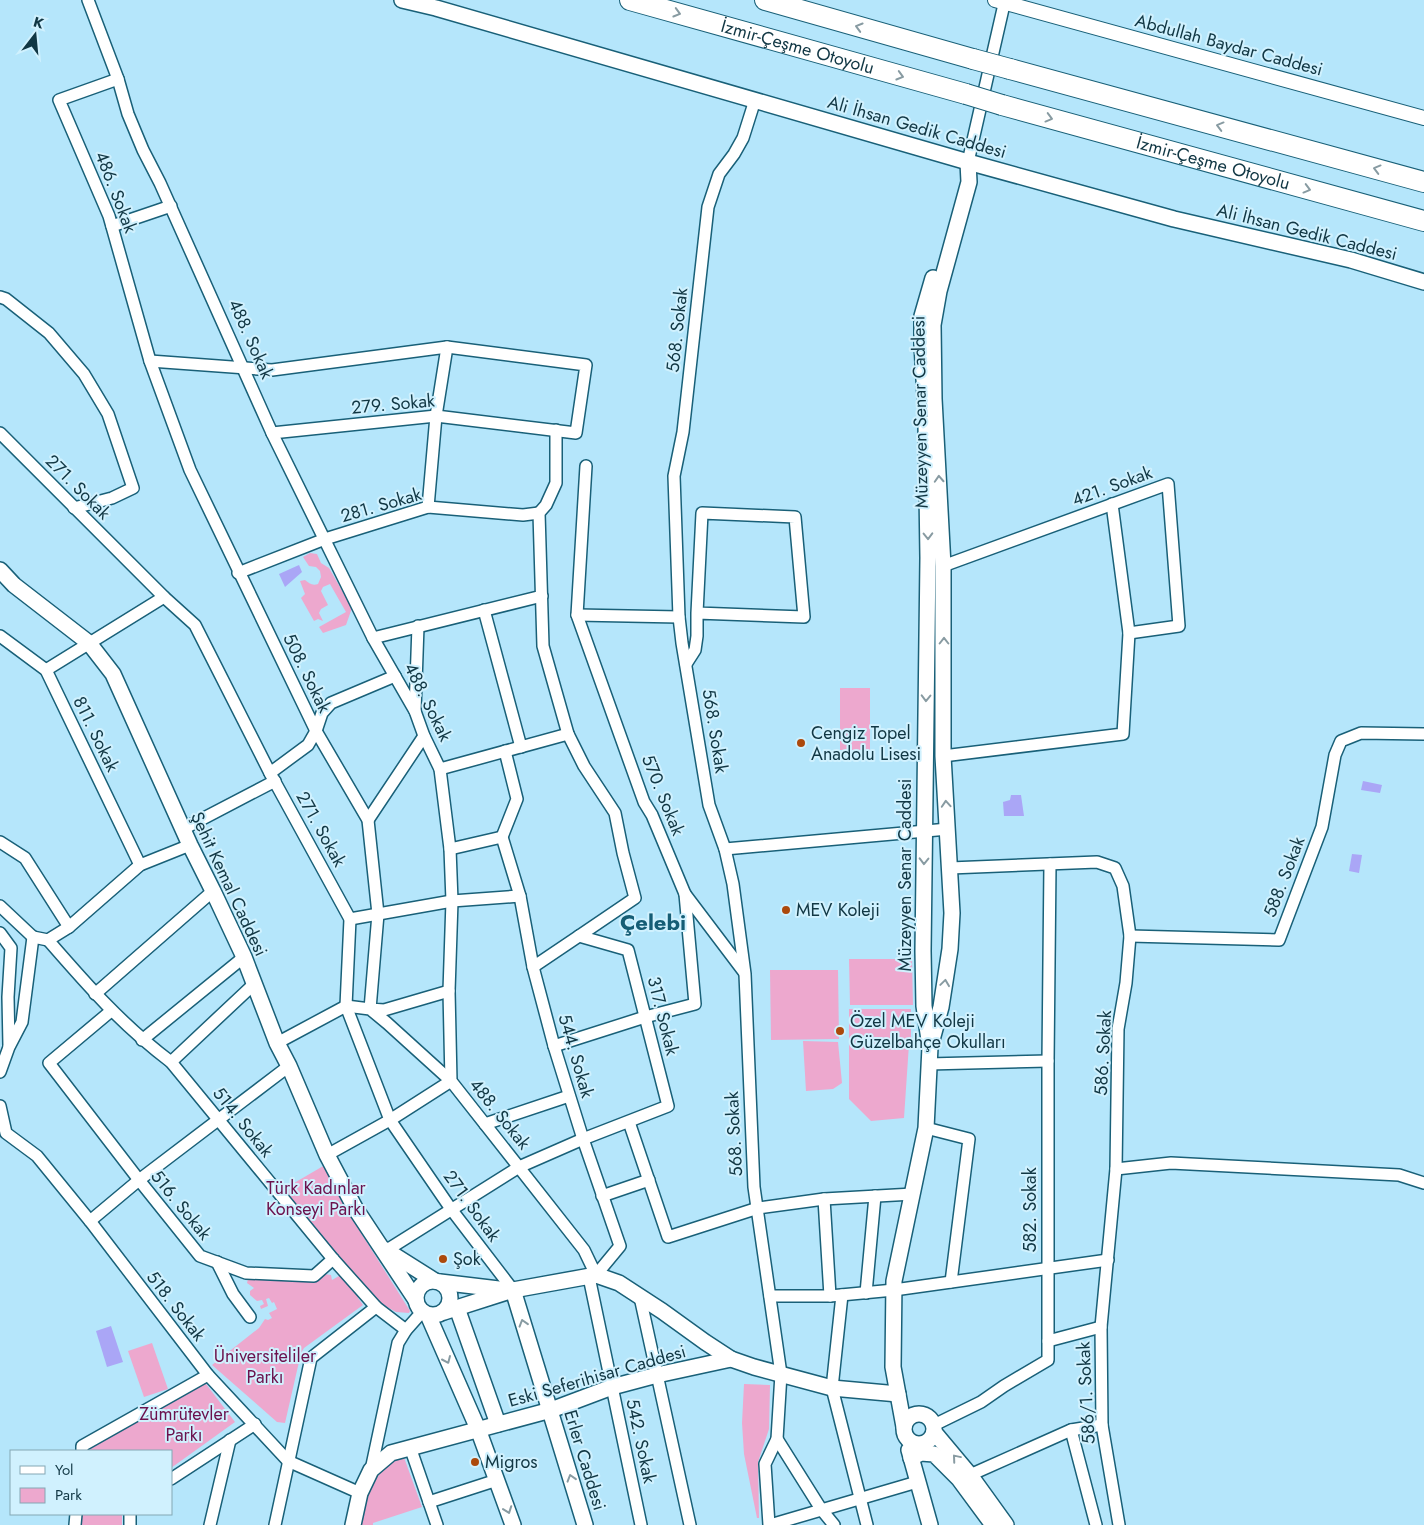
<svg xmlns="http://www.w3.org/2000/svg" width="1424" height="1525" font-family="Jost,sans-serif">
	<rect width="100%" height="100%" fill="#b5e6fb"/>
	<g fill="#eda8ce">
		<path d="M310,553L317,554L321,563L329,568L352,608L346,625L323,633L319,627L346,612L330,584L323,587L321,591L328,605L321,609L319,613L323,621L318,619L314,621L301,598L305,594L300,581L305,580C309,583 312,586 318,584L321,577L320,571L316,567L309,566L303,557Z"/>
		<rect x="840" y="688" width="30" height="62"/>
		<path d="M849,959H912L913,1005H850Z"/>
		<path d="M770,970H838L839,1039L771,1040Z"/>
		<path d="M849,1009H911V1043L909,1044L904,1118L871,1121L849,1099Z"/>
		<path d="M803,1041L838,1042L842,1083L833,1089L806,1091Z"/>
		<path d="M325,1165L351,1217L410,1311L409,1313L396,1312L380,1303L351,1272L282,1190Z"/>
		<path d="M324,1274L331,1275L332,1280L339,1276L345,1277L359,1293L358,1298L363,1305L304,1348L301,1353L285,1423L277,1422L212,1365L259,1328L265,1319L268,1320L272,1318L269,1313L277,1309L274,1302L272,1303L269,1298L266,1299L268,1306L261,1309L260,1306L264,1304L262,1300L257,1301L250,1295V1291L254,1288L247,1283L249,1275Z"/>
		<path d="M152,1343L168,1389L144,1397L128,1351Z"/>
		<path d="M203,1380L235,1422L171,1468V1451H87Z"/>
		<path d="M744,1384L770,1385L769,1429L758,1462L759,1518H757L744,1454L742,1423Z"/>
		<path d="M402,1452L422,1507L373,1523V1525H360L368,1489L375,1471Z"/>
		<rect x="80" y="1514" width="42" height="11"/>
	</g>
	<g fill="#aaa6f6">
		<path d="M299,565L302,572L285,587L279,574Z"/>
		<path d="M1363,781L1382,785L1380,793L1361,790Z"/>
		<path d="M1011,795H1021L1024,816H1004L1003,802L1010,800Z"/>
		<path d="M1352,854L1362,855L1359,873L1349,871Z"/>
		<path d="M111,1326L123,1362L107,1367L96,1331Z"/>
	</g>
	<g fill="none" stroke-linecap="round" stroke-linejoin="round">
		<defs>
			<g id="minor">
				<path d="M88,0L118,79L128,114L143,150L160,183L272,433L373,638L415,711L424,736L440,769L450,849L452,901L449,991L451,1081L584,1250L596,1275L620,1246L583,1139L554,1046L533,967L520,896L502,837"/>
				<path d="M118,79L59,100L109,216L150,361L190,470L316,731L368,820L378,914L370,1009L384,1010L449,991"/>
				<path d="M755,100L743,138L734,154L719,174L708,207L683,432L674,476L679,617L682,643L709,805L725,849L733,884L745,974L754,1187L781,1374L777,1439L765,1464L769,1525"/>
				<path d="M968,162L1005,0"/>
				<path d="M112,226L171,206"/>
				<path d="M0,297L6,299L49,333L84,374L108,414L133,488L112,498L74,508"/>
				<path d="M150,361L272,370L447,347L586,365L576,433L436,416L272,433"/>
				<path d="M556,430V483L546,505L539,513L543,646L568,734"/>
				<path d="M0,433L164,597L195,625L270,773L350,919L346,1006L390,1120L451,1209L513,1290"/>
				<path d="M586,466L577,615L644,802L652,815L685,894L744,972"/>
				<path d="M428,507L436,416L447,347"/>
				<path d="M943,566L1168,484L1179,626L1129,633"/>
				<path d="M238,573L325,539L428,507L523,515L539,513"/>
				<path d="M484,610L521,747"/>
				<path d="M577,615L679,617"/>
				<path d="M0,636L46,670L140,865"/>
				<path d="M373,638L542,596"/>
				<path d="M686,664L695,650L697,636V613L804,617L795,517L702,513L697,613"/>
				<path d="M46,670L164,597"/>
				<path d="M415,711L418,626"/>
				<path d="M943,756L1123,734L1129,633L1112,504"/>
				<path d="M440,769L568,734L584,766L615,813L623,853L635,898L579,936"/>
				<path d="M270,773L308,745L316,731L322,713L331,703L395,676"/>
				<path d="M368,820L424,736"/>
				<path d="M183,829L275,781"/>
				<path d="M502,837L517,799L505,751"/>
				<path d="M0,842L25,858L69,927"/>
				<path d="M450,849L502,837"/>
				<path d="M725,849L948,829"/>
				<path d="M950,868L1097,862L1115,868L1123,886L1130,936L1126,983L1118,1029L1116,1169L1101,1327L1102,1425L1119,1525"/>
				<path d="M0,906L33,937"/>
				<path d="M350,919L452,901L520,896"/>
				<path d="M0,933L11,948L8,997L9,1046"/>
				<path d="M1130,936L1279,940L1322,827L1335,755L1341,741L1361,733L1424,734"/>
				<path d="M33,937L48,940L69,927L140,865L190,845"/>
				<path d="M48,940C88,986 122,1025 171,1062L333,1259L376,1307L406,1330"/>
				<path d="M95,994L213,891"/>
				<path d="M111,1011L49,1063L139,1180L200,1256L246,1273L314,1276L333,1259"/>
				<path d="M142,1040L244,957"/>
				<path d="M277,1043L346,1006L370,1009L387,1023L451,1081L390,1120L327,1155"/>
				<path d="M554,1046L645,1017L695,1004L685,894"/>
				<path d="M171,1062L254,984"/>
				<path d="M928,1064L1048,1061"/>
				<path d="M0,1072L9,1047L22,1022L33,937"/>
				<path d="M0,1106L6,1133L37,1156L90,1221L208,1375L288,1461L360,1493"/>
				<path d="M629,1122L668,1237L758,1208L824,1199L913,1194"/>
				<path d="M485,1124L569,1096"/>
				<path d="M926,1128L969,1139L951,1282"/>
				<path d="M1116,1169L1171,1163L1399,1175L1424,1183"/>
				<path d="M602,1196L649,1180"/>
				<path d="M824,1199L830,1296"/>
				<path d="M90,1221L139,1180L289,1066"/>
				<path d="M387,1250L519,1167L583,1139L668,1106L628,950L579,936L533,967"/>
				<path d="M217,1262L233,1294L250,1317"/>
				<path d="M589,1277L641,1525"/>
				<path d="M866,1293L875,1196"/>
				<path d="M842,1295L832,1388L867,1525"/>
				<path d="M770,1296H830L894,1290L1108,1260"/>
				<path d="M640,1297L690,1525"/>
				<path d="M1048,1341L1101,1327"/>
				<path d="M934,1425L981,1402L1004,1386L1048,1360V1061L1050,864"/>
				<path d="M1071,1430L1096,1525"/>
				<path d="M777,1439L821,1509L834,1525"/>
				<path d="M410,1447L437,1525"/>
				<path d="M82,1451V1446L208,1375"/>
				<path d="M371,1470L398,1343L406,1330L422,1312"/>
				<path d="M970,1475L1071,1430L1102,1425"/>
				<path d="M171,1479L255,1424"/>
				<path d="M429,1502L497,1480"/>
				<path d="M75,1525L76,1514"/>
				<path d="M130,1525V1514"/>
				<path d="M210,1525L230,1440"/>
				<path d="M275,1525L311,1358L376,1307"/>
				<path d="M770,1525L917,1482"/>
			</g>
			<path id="tertiary" d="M995,0L1424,118"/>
			<g id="secondary">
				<path d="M402,0L436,8L968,162L1174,219L1351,260L1424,282"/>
				<path d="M925,396L922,345V316L933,278"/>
				<path d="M926,424L928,558L923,951L924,1006L929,1040"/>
				<path d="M0,570L14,585L89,643L113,674L190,845L213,891L244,957L277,1043L289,1066L327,1155L355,1208L416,1300"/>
				<path d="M386,1250L435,1281"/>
				<circle cx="433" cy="1298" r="17"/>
				<path d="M440,1282L507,1290"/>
				<path d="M513,1290L585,1525"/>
				<path d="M457,1308L498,1424"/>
				<path d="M444,1312L513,1290L596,1275L619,1283L662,1311L705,1342L731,1359"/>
				<path d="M428,1315L478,1429L513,1525"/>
				<circle cx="919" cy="1429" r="15"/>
				<path d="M904,1427L893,1367L894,1281L926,1128L930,1047L941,1007L950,949L952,913L943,756V566L934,399L933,325L939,291L969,182L968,162"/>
				<path d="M934,1432L970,1475L1006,1525"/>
				<path d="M909,1450L930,1525"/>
				<path d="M911,1458L921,1453L934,1454L959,1479L993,1525"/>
				<path d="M353,1525L360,1493L371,1470L391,1453L551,1410L612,1387L657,1375L731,1359L754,1367L832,1388L898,1394"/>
			</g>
			<g id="motorway">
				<path id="s1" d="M630,0L966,94"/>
				<path d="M765,0L973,59"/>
				<path d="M1010,69L1424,182"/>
				<path id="s2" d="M1002,105L1424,221"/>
			</g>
		</defs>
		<use href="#minor" stroke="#196078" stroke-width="14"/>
		<use href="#tertiary" stroke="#196078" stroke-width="16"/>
		<use href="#secondary" stroke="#196078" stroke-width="18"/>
		<use href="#motorway" stroke="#196078" stroke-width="22"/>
		<use href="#minor" stroke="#fff" stroke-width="11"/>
		<use href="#tertiary" stroke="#fff" stroke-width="14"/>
		<use href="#secondary" stroke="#fff" stroke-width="15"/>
		<use href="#motorway" stroke="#fff" stroke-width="20"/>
		<defs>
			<g id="motorway-bridge">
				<path d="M973,59L1010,69"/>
				<path d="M966,94L1002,105"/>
			</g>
		</defs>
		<use href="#motorway-bridge" stroke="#196078" stroke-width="22" stroke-linecap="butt"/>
		<use href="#motorway-bridge" stroke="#fff" stroke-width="20"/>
	</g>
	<defs><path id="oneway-chevron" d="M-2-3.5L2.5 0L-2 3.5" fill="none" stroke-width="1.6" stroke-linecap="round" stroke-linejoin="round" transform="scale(1.25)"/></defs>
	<g stroke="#889ba2">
		<use href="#oneway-chevron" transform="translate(677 13) rotate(16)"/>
		<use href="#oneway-chevron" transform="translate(859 27) rotate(-164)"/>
		<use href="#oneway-chevron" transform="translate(900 76) rotate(16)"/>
		<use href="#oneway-chevron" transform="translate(1049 118) rotate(15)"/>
		<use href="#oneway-chevron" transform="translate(1220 126) rotate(-165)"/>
		<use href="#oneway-chevron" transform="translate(1377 169) rotate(-165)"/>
		<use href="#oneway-chevron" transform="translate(1307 189) rotate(15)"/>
		<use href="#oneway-chevron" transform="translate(939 479) rotate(-93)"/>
		<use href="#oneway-chevron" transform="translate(928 536) rotate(89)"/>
		<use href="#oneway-chevron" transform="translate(944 641) rotate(-90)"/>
		<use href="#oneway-chevron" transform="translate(926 698) rotate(91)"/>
		<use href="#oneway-chevron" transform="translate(946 804) rotate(-94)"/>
		<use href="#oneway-chevron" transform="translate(924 861) rotate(91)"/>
		<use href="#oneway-chevron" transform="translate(945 983) rotate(-82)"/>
		<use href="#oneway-chevron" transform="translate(523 1323) rotate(-107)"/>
		<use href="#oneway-chevron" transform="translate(447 1360) rotate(66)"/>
		<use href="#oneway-chevron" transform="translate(956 1458) rotate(-130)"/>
		<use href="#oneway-chevron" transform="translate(571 1478) rotate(-107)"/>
		<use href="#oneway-chevron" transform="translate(508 1510) rotate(70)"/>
	</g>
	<g fill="#ac490c" stroke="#d0f1fe" stroke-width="2">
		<circle cx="801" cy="743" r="5"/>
		<circle cx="786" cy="910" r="5"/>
		<circle cx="840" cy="1031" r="5"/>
		<circle cx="443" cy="1259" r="5"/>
		<circle cx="475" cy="1462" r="5"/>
	</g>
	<g text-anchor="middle" stroke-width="4" stroke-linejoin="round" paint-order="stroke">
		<g font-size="18" fill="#113744" stroke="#d0f1fe">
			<text transform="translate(1229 45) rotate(15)" y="6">Abdullah Baydar Caddesi</text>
			<text dy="6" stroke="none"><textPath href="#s1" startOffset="174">İzmir-Çeşme Otoyolu</textPath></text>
			<text transform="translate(917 127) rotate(16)" y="6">Ali İhsan Gedik Caddesi</text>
			<text dy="6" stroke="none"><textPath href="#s2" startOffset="219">İzmir-Çeşme Otoyolu</textPath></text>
			<text transform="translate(116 192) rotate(69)" y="6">486. Sokak</text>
			<text transform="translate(1307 232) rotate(14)" y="6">Ali İhsan Gedik Caddesi</text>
			<text transform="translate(677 330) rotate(-84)" y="6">568. Sokak</text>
			<text transform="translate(251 339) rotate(66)" y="6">488. Sokak</text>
			<text transform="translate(393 404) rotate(-5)" y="6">279. Sokak</text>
			<text transform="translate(920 412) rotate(-91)" y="6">Müzeyyen Senar Caddesi</text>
			<text transform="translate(1112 486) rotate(-20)" y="6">421. Sokak</text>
			<text transform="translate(78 487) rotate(45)" y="6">271. Sokak</text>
			<text transform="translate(381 505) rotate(-16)" y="6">281. Sokak</text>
			<text transform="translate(307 673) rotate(64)" y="6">508. Sokak</text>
			<text transform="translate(428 702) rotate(64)" y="6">488. Sokak</text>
			<text transform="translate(715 731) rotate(81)" y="6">568. Sokak</text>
			<text transform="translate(96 734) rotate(64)" y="6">811. Sokak</text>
			<text transform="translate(663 795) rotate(68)" y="6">570. Sokak</text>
			<text transform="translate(321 829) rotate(61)" y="6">271. Sokak</text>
			<text transform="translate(905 875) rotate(-90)" y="6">Müzeyyen Senar Caddesi</text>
			<text transform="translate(1284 877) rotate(-69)" y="6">588. Sokak</text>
			<text transform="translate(229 884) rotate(65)" y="6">Şehit Kemal Caddesi</text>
			<text transform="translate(663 1016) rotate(76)" y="6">317. Sokak</text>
			<text transform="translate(1103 1053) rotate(-87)" y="6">586. Sokak</text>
			<text transform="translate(576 1056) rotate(74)" y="6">544. Sokak</text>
			<text transform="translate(500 1114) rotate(51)" y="6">488. Sokak</text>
			<text transform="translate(243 1122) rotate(51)" y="6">514. Sokak</text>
			<text transform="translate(734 1134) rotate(-93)" y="6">568. Sokak</text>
			<text transform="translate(181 1205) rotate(51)" y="6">516. Sokak</text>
			<text transform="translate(472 1206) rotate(54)" y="6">271. Sokak</text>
			<text transform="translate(1030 1210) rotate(-90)" y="6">582. Sokak</text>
			<text transform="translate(176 1306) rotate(52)" y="6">518. Sokak</text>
			<text transform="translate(597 1376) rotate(-16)" y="6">Eski Seferihisar Caddesi</text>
			<text transform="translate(1086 1393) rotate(-93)" y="6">586/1. Sokak</text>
			<text transform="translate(641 1441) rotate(78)" y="6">542. Sokak</text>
			<text transform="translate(585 1460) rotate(73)" y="6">Erler Caddesi</text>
		</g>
		<g font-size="18" fill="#113744" stroke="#d0f1fe" text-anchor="start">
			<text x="811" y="739">Cengiz Topel<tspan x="811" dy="21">Anadolu Lisesi</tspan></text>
			<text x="796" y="916">MEV Koleji</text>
			<text x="850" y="1027">Özel MEV Koleji<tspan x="850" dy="21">Güzelbahçe Okulları</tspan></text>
			<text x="453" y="1265">Şok</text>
			<text x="485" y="1468">Migros</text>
		</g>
		<g font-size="18" fill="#6b114d" stroke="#d0f1fe">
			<text x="316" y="1194">Türk Kadınlar<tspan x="316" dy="21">Konseyi Parkı</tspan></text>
			<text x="265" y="1362">Üniversiteliler<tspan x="265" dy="21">Parkı</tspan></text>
			<text x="184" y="1420">Zümrütevler<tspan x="184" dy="21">Parkı</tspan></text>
		</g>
		<g font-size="22" font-weight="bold" fill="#155d75" stroke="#d0f1fe">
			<text x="653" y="930">Çelebi</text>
		</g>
	</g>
	<rect x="10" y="1450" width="162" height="65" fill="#d0f1fe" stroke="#84a7b4"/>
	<rect x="20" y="1466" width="25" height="8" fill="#ffffff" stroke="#84a7b4"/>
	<text x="55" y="1475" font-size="15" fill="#113744">Yol</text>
	<rect x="20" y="1488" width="25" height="15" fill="#eda8ce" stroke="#84a7b4"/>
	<text x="55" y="1500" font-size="15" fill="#113744">Park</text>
	<g transform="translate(35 35) rotate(16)" stroke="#d0f1fe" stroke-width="4" paint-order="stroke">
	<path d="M0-4L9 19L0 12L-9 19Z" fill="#113744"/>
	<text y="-8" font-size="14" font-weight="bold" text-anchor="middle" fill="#113744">K</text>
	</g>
</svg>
